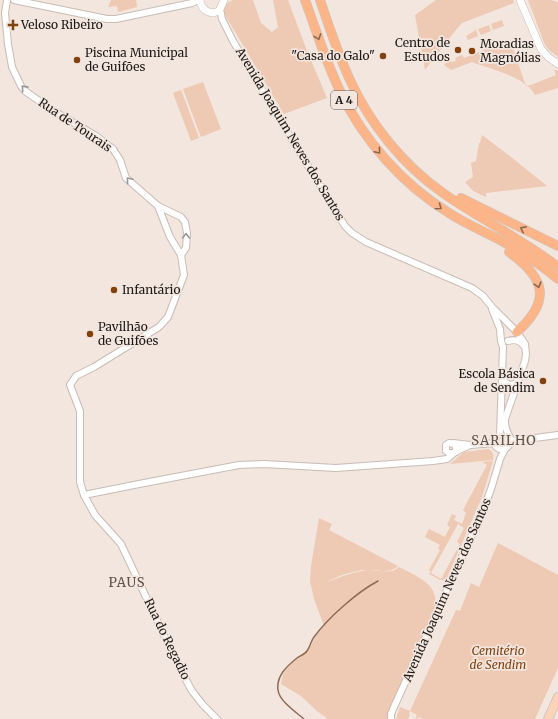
<svg xmlns="http://www.w3.org/2000/svg" width="558" height="719" font-family="Merriweather,serif">
	<rect width="100%" height="100%" fill="#f3e6de"/>
	<g fill="#eec9b3" fill-rule="evenodd">
		<path d="M111,0H136L137,7L118,12L117,6L108,7Z"/>
		<path d="M234,0H253L261,23L272,32L278,27L273,0H288L307,51L327,98L284,114L225,15C222,8 227,1 234,0Z"/>
		<path d="M436,0H513L514,3L462,23L455,31L425,70L415,15Z"/>
		<path d="M528,0H551L558,2V57L549,50L545,45Z"/>
		<path d="M502,20L504,26L493,30L491,24Z"/>
		<path d="M489,25L491,31L481,35L478,29Z"/>
		<path d="M476,30L478,36L468,40L466,36Z"/>
		<path d="M510,40L526,86L531,85L556,75L554,70H556L558,71V88L535,95C526,77 490,69 472,62L451,70L444,65L449,59L451,62L456,61L455,58L462,55L464,58Z"/>
		<path d="M203,82L221,129L201,137L183,89Z"/>
		<path d="M181,90L199,138L191,141L173,93Z"/>
		<path d="M482,135L511,157L547,186L486,193V197L473,191L465,182L473,177L471,163L476,161L479,143H480Z"/>
		<path d="M488,449C493,451 494,455 493,460L450,464L464,452Z"/>
		<path d="M493,461L482,497L446,580H440L429,574L431,571L429,570L440,550L438,549L440,545L425,537L429,529L445,537L450,527L447,525L452,514L456,516L454,520L462,524L466,513L463,510L487,465L482,462ZM458,524L464,528L457,542L460,544L441,579L431,573Z"/>
		<path d="M319,518L332,524L329,530L398,566C389,575 374,569 362,570C351,572 337,576 327,582C341,577 357,570 372,570C382,570 391,575 399,567C418,577 442,585 434,611L390,710L388,719H328L317,711L301,696L281,684L283,675L288,667L311,646L316,636L324,626L314,599L311,585L310,583L311,566Z"/>
		<path d="M498,543L558,575V668L535,719H423L419,717L417,719H415L417,715L410,711L409,714L410,715L408,719H396L400,707L410,711L456,610L460,611L471,583L479,587Z"/>
	</g>
	<g fill="none" stroke-linecap="round" stroke-linejoin="round">
		<path stroke="#8f6b55" stroke-width="1.5" d="M304,719C297,713 279,701 278,690C276,676 287,666 297,658C300,656 305,654 307,651C310,647 311,641 314,637C328,618 357,592 378,581"/>
		<defs>
			<g id="tertiary">
				<path d="M7,0L5,13L8,44L12,67L21,86L25,91L52,110L96,136L113,149L120,160L126,178L158,206L170,237L181,255L184,275L168,317L159,327L94,367L76,376L70,385L80,411V482L84,495L95,515L121,544L179,667L192,691L203,705L217,719"/>
				<path d="M14,0L107,19H116L192,3L198,0"/>
				<path d="M220,9L222,19L233,41L292,140L345,226L352,233L366,242L472,288L483,296L492,307L517,332L525,344L526,354L525,361L505,419C504,431 509,432 511,441C509,448 503,452 496,447L495,443"/>
				<path d="M158,206L181,217L185,222L187,233L186,248L181,255"/>
				<path d="M492,309L500,329L501,341L503,347L500,435"/>
				<path d="M508,341C515,339 520,340 524,346"/>
				<path d="M503,378L504,381L509,385L515,384L518,380"/>
				<path d="M511,441L558,435"/>
				<path d="M453,443L470,445L495,443"/>
				<path d="M456,452V447L454,444L449,443L446,445V451L451,454L470,445"/>
				<path d="M84,495L139,484L239,465L264,464L336,468L433,461L447,459L454,453"/>
				<path d="M391,719V714L394,707L484,508L491,489L500,459L505,449"/>
			</g>
			<g id="secondary">
				<path d="M200,0C201,8 206,12 213,13L219,11L224,0"/>
				<path d="M520,0L541,49L548,57L558,64"/>
			</g>
			<path id="primary" d="M548,719L558,697"/>
			<g id="motorway">
				<path d="M305,0C316,30 326,62 340,91C364,141 402,184 449,213C466,224 483,231 500,240C520,251 540,264 558,279"/>
				<path d="M320,0C329,27 338,54 350,80C370,124 403,165 443,193C480,219 522,239 558,267"/>
				<path d="M461,198L558,246"/>
				<path d="M509,252C545,278 552,300 517,332"/>
			</g>
		</defs>
		<use href="#tertiary" stroke="#c9bcb5" stroke-width="8"/>
		<use href="#secondary" stroke="#c9bcb5" stroke-width="8"/>
		<use href="#primary" stroke="#c9c8c7" stroke-width="10"/>
		<use href="#motorway" stroke="#c9c8c7" stroke-width="10"/>
		<use href="#tertiary" stroke="#fff" stroke-width="6"/>
		<use href="#secondary" stroke="#fff" stroke-width="7"/>
		<use href="#primary" stroke="#fdd3b8" stroke-width="8"/>
		<use href="#motorway" stroke="#fcb589" stroke-width="9"/>
	</g>
	<defs><path id="oneway-chevron" d="M-2-3.5L2.5 0L-2 3.5" fill="none" stroke-width="1.6" stroke-linecap="round" stroke-linejoin="round"/></defs>
	<g stroke="#8c6750">
		<use href="#oneway-chevron" transform="translate(318 37) rotate(70)"/>
		<use href="#oneway-chevron" transform="translate(378 151) rotate(50)"/>
		<use href="#oneway-chevron" transform="translate(439 207) rotate(35)"/>
		<use href="#oneway-chevron" transform="translate(523 229) rotate(-154)"/>
		<use href="#oneway-chevron" transform="translate(538 285) rotate(74)"/>
	</g>
	<g stroke="#999896">
		<use href="#oneway-chevron" transform="translate(24 88) rotate(-132)"/>
		<use href="#oneway-chevron" transform="translate(129 180) rotate(-130)"/>
		<use href="#oneway-chevron" transform="translate(186 236) rotate(-90)"/>
	</g>
	<g fill="#83410d" stroke="#f3e6de" stroke-width="1.5">
		<path d="M11 19h4v4h4v4h-4v4h-4v-4h-4v-4h4z"/>
		<circle cx="458" cy="50" r="4"/>
		<circle cx="472" cy="51" r="4"/>
		<circle cx="383" cy="56" r="4"/>
		<circle cx="77" cy="60" r="4"/>
		<circle cx="114" cy="290" r="4"/>
		<circle cx="90" cy="334" r="4"/>
		<circle cx="543" cy="381" r="4"/>
	</g>
	<g text-anchor="middle" stroke-width="3.5" stroke-linejoin="round" paint-order="stroke">
		<rect fill="#f3e6de" stroke="#5d5652" stroke-width="1" x="331" y="91" width="26" height="18" rx="3"/>
		<g font-size="11" font-weight="bold" fill="#1d1916">
			<text x="344" y="104">A 4</text>
		</g>
		<g font-size="12" fill="#1d1916" stroke="#f3e6de" text-anchor="start">
			<text x="21" y="29">Veloso Ribeiro</text>
			<text x="450" y="47" text-anchor="end">Centro de<tspan x="450" dy="14">Estudos</tspan></text>
			<text x="480" y="48">Moradias<tspan x="480" dy="14">Magnólias</tspan></text>
			<text x="85" y="57">Piscina Municipal<tspan x="85" dy="14">de Guifões</tspan></text>
			<text x="375" y="60" text-anchor="end">"Casa do Galo"</text>
			<text x="122" y="294">Infantário</text>
			<text x="98" y="331">Pavilhão<tspan x="98" dy="14">de Guifões</tspan></text>
			<text x="535" y="378" text-anchor="end">Escola Básica<tspan x="535" dy="14">de Sendim</tspan></text>
		</g>
		<g font-size="12" fill="#1d1916" stroke="#f3e6de">
			<text transform="translate(75 125) rotate(34)" y="4">Rua de Tourais</text>
			<text transform="translate(290 134) rotate(59)" y="4">Avenida Joaquim Neves dos Santos</text>
			<text transform="translate(447 590) rotate(-66)" y="4">Avenida Joaquim Neves dos Santos</text>
			<text transform="translate(167 639) rotate(64)" y="4">Rua do Regadio</text>
		</g>
		<g font-size="12" font-style="italic" fill="#7e3f0e" stroke="#f3e6de">
			<text x="498" y="655">Cemitério<tspan x="498" dy="14">de Sendim</tspan></text>
		</g>
		<g font-size="13" letter-spacing="1" fill="#5e534d" stroke="#f3e6de">
			<text x="504" y="445">SARILHO</text>
			<text x="127" y="587">PAUS</text>
		</g>
	</g>
</svg>
